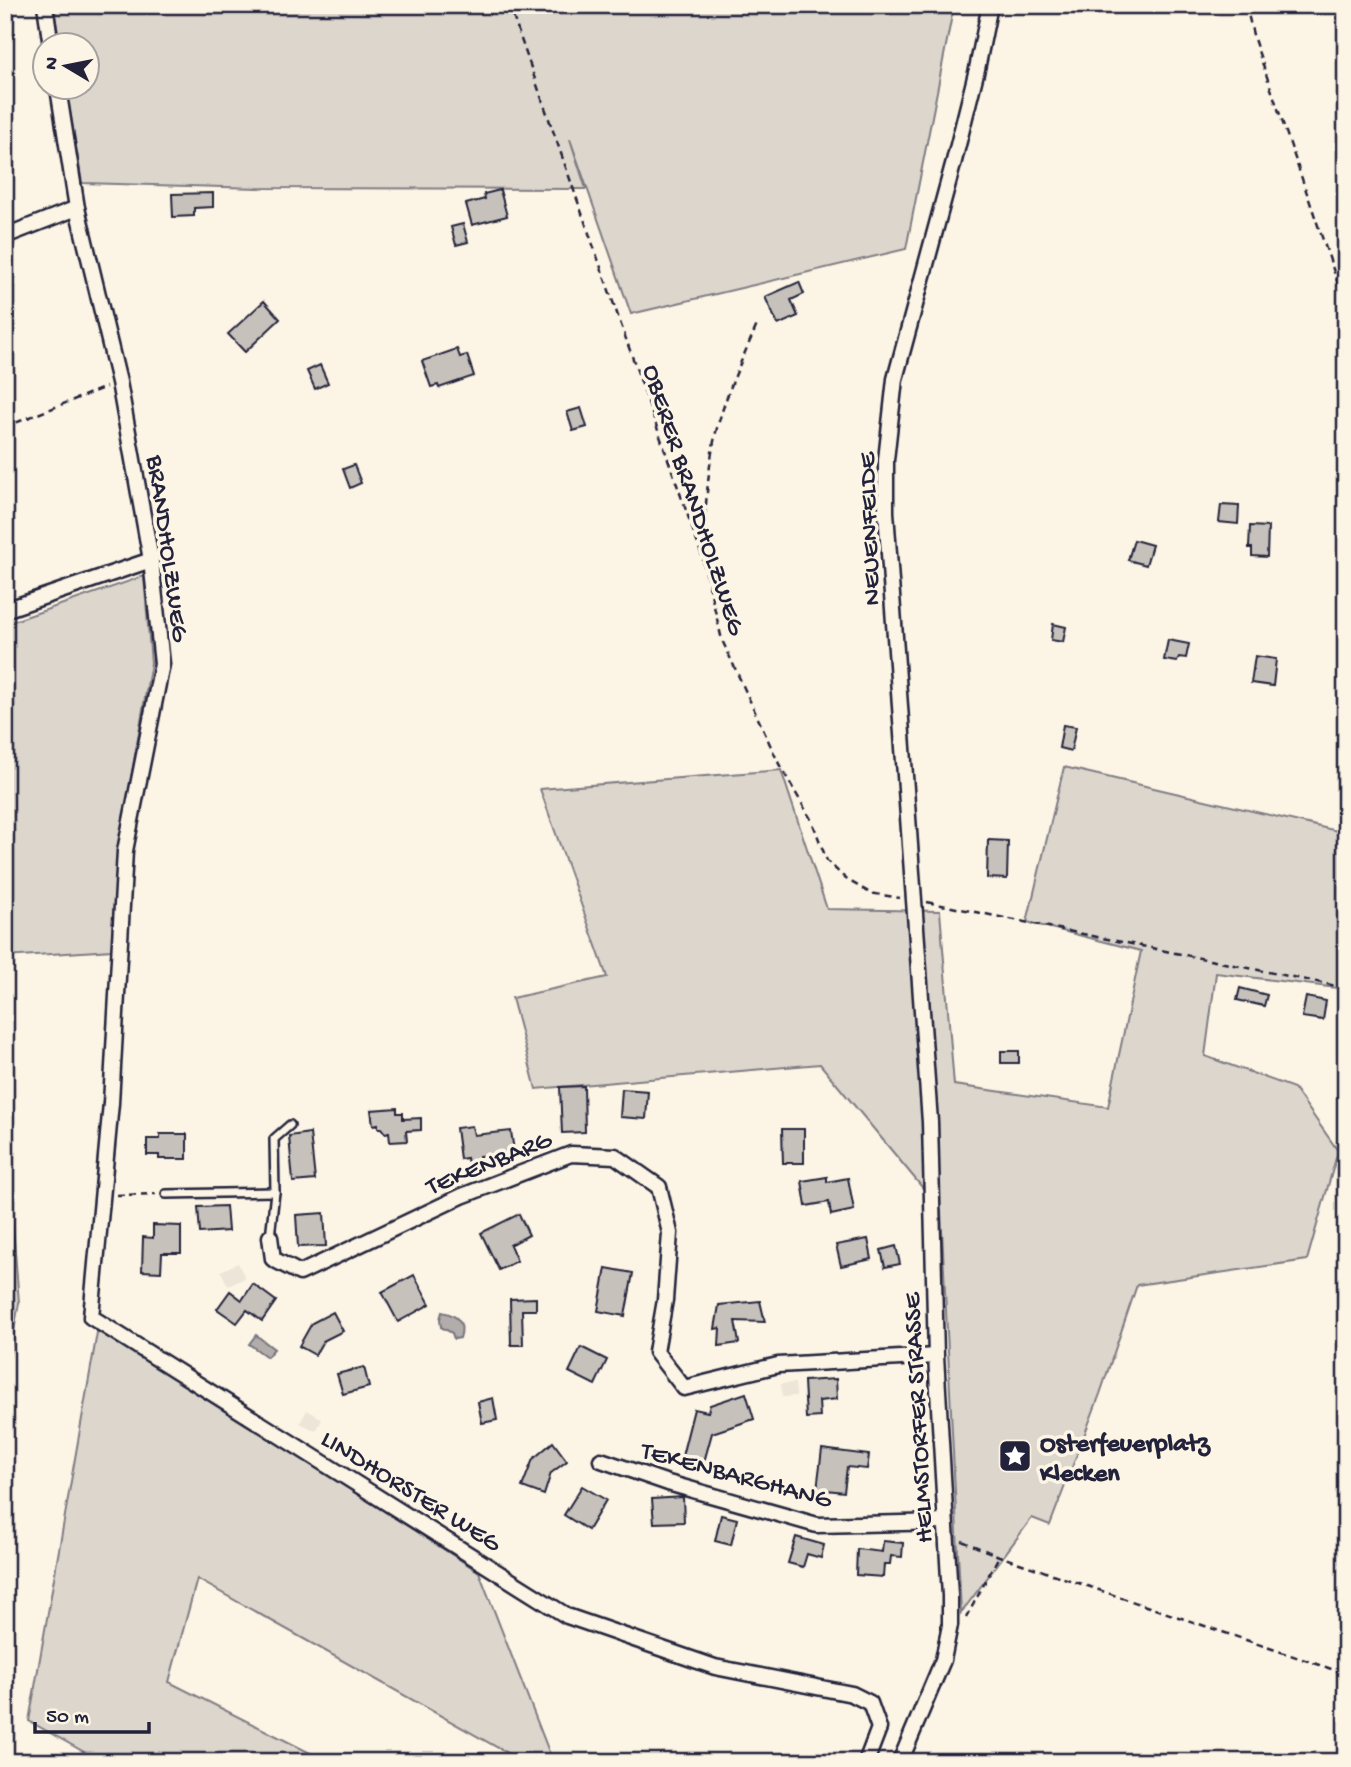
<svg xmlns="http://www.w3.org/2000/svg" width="1351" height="1767" font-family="'Gochi Hand',sans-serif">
	<rect width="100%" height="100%" fill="#fcf5e5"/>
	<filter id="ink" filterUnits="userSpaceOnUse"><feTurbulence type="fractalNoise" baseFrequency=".0143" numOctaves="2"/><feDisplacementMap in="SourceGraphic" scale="14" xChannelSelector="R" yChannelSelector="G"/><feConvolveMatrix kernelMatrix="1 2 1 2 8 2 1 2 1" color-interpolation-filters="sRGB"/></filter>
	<g filter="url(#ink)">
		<g fill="#ece5d8">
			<path d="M238,1263L245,1278L228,1286L221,1271Z"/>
			<path d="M795,1383L796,1396L782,1397L781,1384Z"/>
			<path d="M307,1410L322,1419L316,1431L300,1423Z"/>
		</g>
		<g fill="#dcd6cc" stroke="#7f7c84" stroke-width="2">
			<path d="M53,5H954L906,249L631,314L570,139L586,189L259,188L82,183L66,88H88V46L60,45Z"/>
			<path d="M144,576L151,663L120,842L112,950L5,957V624Z"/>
			<path d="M1064,767L1346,833V989L1216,973L1205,1056L1294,1088L1338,1151L1307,1260L1137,1285L1100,1394L1050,1525L1032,1518L961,1613L941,1210L820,1064L536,1089L512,998L607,977L540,789L781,770L827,909L940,911L954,1085L1108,1107L1141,951L1027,922Z"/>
			<path d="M5,1123L19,1303L5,1380Z"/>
			<path d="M98,1327L479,1572L553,1762H523L197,1579L169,1682L328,1762H102L29,1721Z"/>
		</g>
		<g fill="#b2adab" stroke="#78757e" stroke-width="2">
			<path d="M442,1312C458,1315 465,1323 460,1338L454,1339L452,1333L441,1327L440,1319Z"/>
			<path d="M256,1335L274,1349L267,1357L249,1344Z"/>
		</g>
		<g fill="#c6c1bb" stroke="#22223b" stroke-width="2">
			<path d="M500,190L507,216L472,225L466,204L485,199L484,194Z"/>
			<path d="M213,193V207L194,208V216L173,217L172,194Z"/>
			<path d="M463,224L468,242L456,245L451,227Z"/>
			<path d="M799,282L804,294L791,300L798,316L778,325L765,297Z"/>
			<path d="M264,301L280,319L245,352L228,334Z"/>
			<path d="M457,349L460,357L467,355L474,376L439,388L438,385L431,387L422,361Z"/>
			<path d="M320,365L328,383L315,389L307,371Z"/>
			<path d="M581,408L587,427L573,431L567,412Z"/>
			<path d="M354,465L361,483L350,488L343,469Z"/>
			<path d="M1221,505L1239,506L1238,524L1219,522Z"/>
			<path d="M1250,526L1268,527L1267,557L1252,556V548H1249Z"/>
			<path d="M1134,540L1152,545L1146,565L1128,560Z"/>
			<path d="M1053,624L1066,627L1063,642L1051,640Z"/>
			<path d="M1168,640L1189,644L1186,658L1179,657L1177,662L1164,660Z"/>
			<path d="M1255,656L1276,659L1273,686L1251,683Z"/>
			<path d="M1063,725L1076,727L1071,751L1059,748Z"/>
			<path d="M988,840L1008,841L1007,879L987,878Z"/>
			<path d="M1240,988L1267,995L1264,1006L1237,1000Z"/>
			<path d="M1306,997L1326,1001L1323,1020L1302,1017Z"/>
			<rect x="1001" y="1051" width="18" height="12"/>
			<path d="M584,1086L585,1132L562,1133L560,1087Z"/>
			<path d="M622,1089L648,1091L646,1119L620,1117Z"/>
			<path d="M397,1108V1113H403V1119L421,1118V1130L406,1131L407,1141L390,1142L389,1132L385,1133L381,1128H378V1124L373,1125L371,1110Z"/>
			<path d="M472,1126L474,1135L511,1131L514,1151L479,1156L480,1163L468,1165L467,1158L460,1159L456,1128Z"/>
			<path d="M782,1129H804V1163H783Z"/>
			<path d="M310,1133L315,1180L293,1182L289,1136Z"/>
			<path d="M160,1134H187V1159H159V1155H147V1139H160Z"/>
			<path d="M827,1177V1182L848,1178L854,1210L831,1215L829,1202L806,1206L802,1181Z"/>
			<path d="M226,1206L228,1231L200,1233L198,1207Z"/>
			<path d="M324,1213L326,1246L298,1247L296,1215Z"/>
			<path d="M519,1214L529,1235L510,1245L517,1261L499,1270L481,1233Z"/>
			<path d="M153,1225L181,1226V1253H162L161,1272L142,1271L143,1237L153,1238Z"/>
			<path d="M868,1239L872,1259L841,1266L836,1245Z"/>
			<path d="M896,1246L900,1264L885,1267L881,1250Z"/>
			<path d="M606,1268L633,1273L625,1316L598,1311Z"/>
			<path d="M414,1275L430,1304L398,1322L382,1292Z"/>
			<path d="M253,1284L276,1301L262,1321L247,1310L237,1323L217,1309L230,1291L242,1300Z"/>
			<path d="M536,1298V1310H522L523,1345H511L510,1299Z"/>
			<path d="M760,1301L765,1322L735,1321L739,1343L719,1346L720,1328L715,1329L719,1305Z"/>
			<path d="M333,1312L343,1331L323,1341L315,1355L299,1346L312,1323Z"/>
			<path d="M581,1347L607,1360L595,1385L569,1372Z"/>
			<path d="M364,1367L369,1387L343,1394L337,1374Z"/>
			<path d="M836,1379L837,1399L819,1401L820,1417L806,1418L804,1381Z"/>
			<path d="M746,1393L754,1419L712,1433L704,1462L682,1456L694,1409L708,1412L710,1405Z"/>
			<path d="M493,1398L497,1420L482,1423L478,1402Z"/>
			<path d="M553,1442L567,1461L551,1473L544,1495L522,1487L533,1459Z"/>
			<path d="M822,1449L869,1455L867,1469L847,1467L844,1492L817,1489Z"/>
			<path d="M582,1486L606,1500L588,1530L564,1515Z"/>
			<path d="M683,1497L684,1522L654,1523L652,1499Z"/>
			<path d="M721,1515L737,1519L731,1545L715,1541Z"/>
			<path d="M796,1537L824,1545L821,1558L807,1554L803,1567L788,1563Z"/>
			<path d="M883,1541L903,1543L902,1557L891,1556L890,1564H884L883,1577L856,1575L857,1549L882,1552Z"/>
		</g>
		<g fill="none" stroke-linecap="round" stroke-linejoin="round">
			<defs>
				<g id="lane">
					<path d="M166,1194L275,1192"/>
					<path d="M270,1237L275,1192L274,1139L290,1125"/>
				</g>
				<g id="street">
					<path d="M45,5L51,46"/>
					<path d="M58,88L77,208L119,382L151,560L162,664L125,851L111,1103L91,1317L567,1616L715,1667L852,1694L870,1703L879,1728L866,1762"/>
					<path d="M5,236L77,208"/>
					<path d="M5,610L151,560"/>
					<path d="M270,1237L273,1259L300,1273L462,1196L571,1154L615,1156L659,1187L670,1233L665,1300L656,1352L684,1388L778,1365L936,1356"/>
					<path d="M601,1460L668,1483L817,1525L945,1522"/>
					<path d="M900,1762L943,1660L950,1625V1596L936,1356L930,1122L886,512V460L895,379L954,161L977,69L990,5"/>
				</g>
			</defs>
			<use href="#lane" stroke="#22223b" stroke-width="12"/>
			<use href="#street" stroke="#22223b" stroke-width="19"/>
			<g stroke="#22223b" stroke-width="2.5" stroke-dasharray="7 5" stroke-linecap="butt">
				<path d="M509,5L702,556L722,640L779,764L812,821L827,861L846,879L870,893L900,898"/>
				<path d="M1246,5L1254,39L1346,307"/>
				<path d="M5,427L106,387"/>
				<path d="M702,553C706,511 707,468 717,428C727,392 742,359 757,325"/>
				<path d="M927,902L1346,988"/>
				<path d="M117,1195L156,1194"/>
				<path d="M962,1541L999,1556L1346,1674"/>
				<path d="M966,1618L999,1556"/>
			</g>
			<use href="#lane" stroke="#fcf5e5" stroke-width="7"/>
			<use href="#street" stroke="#fcf5e5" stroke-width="14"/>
		</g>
	</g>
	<defs>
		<symbol id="sight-square" viewBox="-11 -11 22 22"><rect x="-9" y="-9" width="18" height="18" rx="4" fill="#22223b" stroke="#fcf5e5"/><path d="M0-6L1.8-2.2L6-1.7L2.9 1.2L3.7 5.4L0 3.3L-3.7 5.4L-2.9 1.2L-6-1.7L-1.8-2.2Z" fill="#fff"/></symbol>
	</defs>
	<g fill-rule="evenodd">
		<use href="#sight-square" x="996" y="1437" width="38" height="38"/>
	</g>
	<g text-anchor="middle" stroke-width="7" stroke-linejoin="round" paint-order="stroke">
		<g font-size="26" fill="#22223b" stroke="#fcf5e5">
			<text transform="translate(696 499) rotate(72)" y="9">OBERER BRANDHOLZWEG</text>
			<text transform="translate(867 529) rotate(-92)" y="9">NEUENFELDE</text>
			<text transform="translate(170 548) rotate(82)" y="9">BRANDHOLZWEG</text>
			<text transform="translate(488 1161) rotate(-22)" y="9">TEKENBARG</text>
			<text transform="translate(916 1418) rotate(-93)" y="9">HELMSTORFER STRASSE</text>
			<text transform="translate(737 1473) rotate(15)" y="9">TEKENBARGHANG</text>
			<text transform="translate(412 1489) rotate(32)" y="9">LINDHORSTER WEG</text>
		</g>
		<g font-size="26" font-weight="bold" fill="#22223b" stroke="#fcf5e5" text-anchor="start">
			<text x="1040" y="1450">Osterfeuerplatz<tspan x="1040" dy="30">Klecken</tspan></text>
		</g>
	</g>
	<rect width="1351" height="1767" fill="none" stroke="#fcf5e5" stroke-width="28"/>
	<rect x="14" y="14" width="1323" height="1739" fill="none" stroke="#22223b" stroke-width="2.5" filter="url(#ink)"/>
	<g transform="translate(66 66) rotate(280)"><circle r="33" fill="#fcf5e5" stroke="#a5a1a1" stroke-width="2"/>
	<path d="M0-5L12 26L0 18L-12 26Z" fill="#22223b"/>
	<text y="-10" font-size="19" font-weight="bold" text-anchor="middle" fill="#22223b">N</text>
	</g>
	<path d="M35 1722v10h114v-10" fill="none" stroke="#22223b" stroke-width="3.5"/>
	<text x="46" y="1722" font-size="21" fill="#22223b" stroke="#fcf5e5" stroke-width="5" paint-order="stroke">50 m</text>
</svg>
